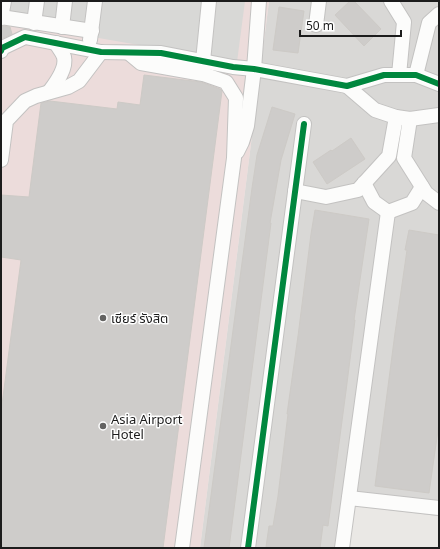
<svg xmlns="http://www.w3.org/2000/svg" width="440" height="549" font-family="'Noto Sans','Noto Sans Thai',sans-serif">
	<rect width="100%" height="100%" fill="#eae8e5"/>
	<path fill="#d9d8d6" d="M269,1H439V516L353,506L347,548H200Z"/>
	<path fill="#ecdcdb" d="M1,1H269L200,548H1Z"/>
	<path fill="#d8d8d6" d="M1,1H245L237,62L12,23Z"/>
	<g fill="#ceccca" stroke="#cdcac6">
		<path d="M350,1H354L381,29L364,46L335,15Z"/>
		<path d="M279,7L304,11L298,53L273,50Z"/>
		<path d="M1,26L10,27L12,34L1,39Z"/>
		<path d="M144,75L201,82L220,89L222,91L163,548H1V412L21,260L1,257V195L29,197L41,103L50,101L117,109L118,102L140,105Z"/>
		<path d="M272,107L295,114L281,160L270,223H271L229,548H204L252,188L257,155Z"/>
		<path d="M351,138L365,159L327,184L313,162L331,150L332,151Z"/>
		<path d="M315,210L369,219L354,320H355L346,391L328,526L323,525L320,548H276L266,547L269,526H273L278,496L288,414H287L298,336L311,234Z"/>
		<path d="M409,230L439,235V423L429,493L375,486L395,333L407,250H405Z"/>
	</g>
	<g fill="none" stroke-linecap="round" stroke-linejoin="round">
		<defs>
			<g id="minor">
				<path d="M391,1L404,22L399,75"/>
				<path d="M1,17L92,31"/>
				<path d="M1,18L4,1"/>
				<path d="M34,23L37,1"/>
				<path d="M316,25L319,1"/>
				<path d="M62,27L65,1"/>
				<path d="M90,40L95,1"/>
				<path d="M1,51L2,48L25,37L101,52L161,53L233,67L254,69L347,86L384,75H416L439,84"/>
				<path d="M129,53L141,63L203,74L226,82L236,98L234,158L182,548"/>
				<path d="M203,61L209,1"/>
				<path d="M416,75L429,23L439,14"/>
				<path d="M347,86L375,110L396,117L410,119L439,115"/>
				<path d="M49,92C55,84 67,69 64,57C63,53 58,47 56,43"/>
				<path d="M410,119L404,158L426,193L439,203"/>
				<path d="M237,152L242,142L247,126L254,69L259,1"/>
				<path d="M1,160L6,121L25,101L36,96L68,87L79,81L101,52"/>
				<path d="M364,183L374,202L388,212L412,203L422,187"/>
				<path d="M295,191L326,197L358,190L389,156L396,117"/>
				<path d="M349,498L439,508"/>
				<path d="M248,548L304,124"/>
				<path d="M342,548L388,212"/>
			</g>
		</defs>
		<use href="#minor" stroke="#c3c2c1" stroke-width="16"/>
		<use href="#minor" stroke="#fcfcfb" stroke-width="14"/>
		<defs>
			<g id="cycleway">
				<path d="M1,51L2,48L25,37L101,52L161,53L233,67L254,69L347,86L384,75H416L439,84"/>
				<path d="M248,548L304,124"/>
			</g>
		</defs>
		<use href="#cycleway" stroke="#fff" stroke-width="8"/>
		<use href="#cycleway" stroke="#00873e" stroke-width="6"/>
	</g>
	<g fill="#646362" stroke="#fff" stroke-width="1.5">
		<circle cx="103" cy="318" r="4"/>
		<circle cx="103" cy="426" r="4"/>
	</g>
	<g text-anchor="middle" stroke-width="3" stroke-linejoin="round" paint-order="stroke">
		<g font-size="13" fill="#1c1c1c" stroke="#fff" text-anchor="start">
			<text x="111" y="323">เซียร์ รังสิต</text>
			<text x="111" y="424">Asia Airport<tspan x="111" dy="15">Hotel</tspan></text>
		</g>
	</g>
	<rect width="440" height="549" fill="none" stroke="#1c1c1c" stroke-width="4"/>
	<path d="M300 30v6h101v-6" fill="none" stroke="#1c1c1c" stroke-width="2"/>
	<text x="306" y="30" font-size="12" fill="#1c1c1c" stroke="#ffffff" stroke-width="3" paint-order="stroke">50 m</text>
</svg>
